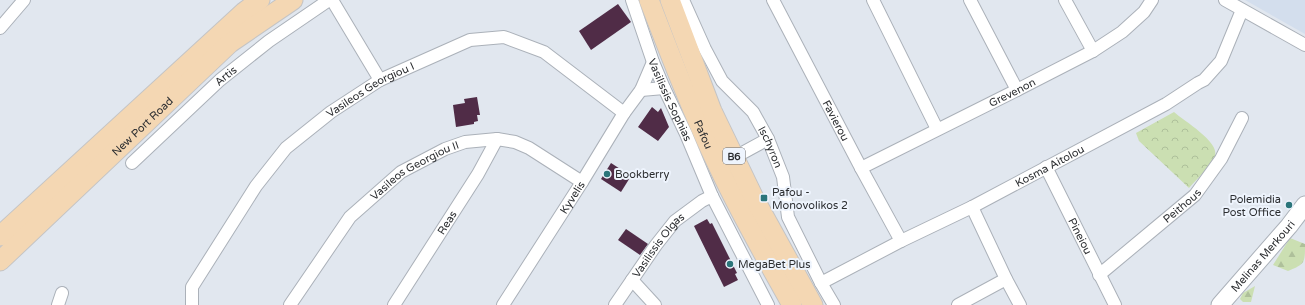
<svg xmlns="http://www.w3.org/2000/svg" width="1305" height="305" font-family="'Varela Round',sans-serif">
	<defs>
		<pattern id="forest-firs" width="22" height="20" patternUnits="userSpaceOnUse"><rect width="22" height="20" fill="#cbdfb2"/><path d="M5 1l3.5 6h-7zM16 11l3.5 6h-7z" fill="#aec09a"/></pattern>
		<pattern id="park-crowns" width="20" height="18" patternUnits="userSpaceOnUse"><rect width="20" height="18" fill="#cbdfb2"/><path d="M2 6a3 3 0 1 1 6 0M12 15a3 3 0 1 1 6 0" fill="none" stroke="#aec09a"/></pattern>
	</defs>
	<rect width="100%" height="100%" fill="#e1e7ef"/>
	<path fill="#d3deed" d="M1245,0H1305V34Z"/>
	<g fill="url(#forest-firs)">
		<path d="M1290,238L1305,244C1305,263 1305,264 1288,271L1273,265Z"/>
		<path d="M1255,286L1251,302H1243L1240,299L1243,293Z"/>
	</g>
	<path fill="url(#park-crowns)" d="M1174,112C1184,121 1220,142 1215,156C1211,166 1196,180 1189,188L1139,141L1136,133Z"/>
	<g fill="#502c47">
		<path d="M618,4L631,22L591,50L579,31Z"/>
		<path d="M477,97L480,115H477L478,121L474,122V124L456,127L453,105L465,103L464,99Z"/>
		<path d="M652,107L658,112L661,108L669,127L658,141L638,127Z"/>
		<path d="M611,163L631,176L621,192L601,179Z"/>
		<path d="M707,219L710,224L712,223L737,273L735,274L738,280L724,287L694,226Z"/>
		<path d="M626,229L648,244L640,255L618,240Z"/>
	</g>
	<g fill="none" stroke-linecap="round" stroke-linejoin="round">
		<defs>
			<g id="street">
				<path d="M332,0L380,80"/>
				<path id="s1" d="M632,0L653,62L664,88L686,134L712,196L768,305"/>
				<path id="s2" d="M683,0L705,49L722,81L753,112L768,139L783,177L788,217L821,283L834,305"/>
				<path id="s3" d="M773,0L861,168L901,241"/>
				<path d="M873,0L937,129"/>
				<path d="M970,0L1017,90"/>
				<path d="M1065,0L1093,51"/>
				<path d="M1225,0L1305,45"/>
				<path d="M0,28L24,0"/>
				<path d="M641,90L664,88"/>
				<path d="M735,157L768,139"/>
				<path id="s4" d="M132,163L220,80L269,41L329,0"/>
				<path id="s5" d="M1046,167L1115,305"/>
				<path id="s6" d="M861,168L1017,90L1093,51L1122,32L1144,12L1152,0"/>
				<path d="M972,207L1006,279L1020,305"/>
				<path id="s7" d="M1099,275L1195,195L1221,159L1242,118"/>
				<path d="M632,280L655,305"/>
				<path id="s8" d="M821,283L901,241L972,207L1166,104L1198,83L1204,80L1221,61L1242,10"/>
				<path d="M58,305L62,293"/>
				<path id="s9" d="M192,305V287L256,186L286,148L331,112L380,80L470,40L504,37L544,52L624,113"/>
				<path id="s10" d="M290,305L350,217L401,172L445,149L465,142L497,139L515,142L529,148L582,182"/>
				<path id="s11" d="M394,305L478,174L497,139"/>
				<path id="s12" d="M503,305L582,182L624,113L641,90L653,62"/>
				<path id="s13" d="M615,305L656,245L675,221L702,201L712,196"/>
				<path d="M958,305L1006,279"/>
			</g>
			<g id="secondary">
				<path id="s14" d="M1220,305L1289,226L1305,205"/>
			</g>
			<g id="primary">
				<path id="s15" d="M649,0C671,57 693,114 719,168C741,215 767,260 792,305"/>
				<path d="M670,0L712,111L754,198L813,305"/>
				<path d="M0,236L244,12L260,0"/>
				<path id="s16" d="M0,261L230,43L293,0"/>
			</g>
		</defs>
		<use href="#street" stroke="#abb1b9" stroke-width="14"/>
		<use href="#secondary" stroke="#abb1b9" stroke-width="19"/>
		<use href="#primary" stroke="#c4c4c5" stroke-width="21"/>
		<use href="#street" stroke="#fff" stroke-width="12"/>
		<use href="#secondary" stroke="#fff" stroke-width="17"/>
		<use href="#primary" stroke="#f4d7b3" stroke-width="19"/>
	</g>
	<g fill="#2b757a" stroke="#eef4fd" stroke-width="1.5">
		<circle cx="607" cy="174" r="4"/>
		<rect x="760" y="194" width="8" height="8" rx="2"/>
		<circle cx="1289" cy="205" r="4"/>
		<circle cx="730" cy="264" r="4"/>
	</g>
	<g text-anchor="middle" stroke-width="4" stroke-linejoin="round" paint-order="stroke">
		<rect fill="#eef4fd" stroke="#66696e" stroke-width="1" x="723" y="148" width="22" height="16" rx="3"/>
		<g font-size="10" font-weight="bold" fill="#2c2e31">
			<text x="734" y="160">B6</text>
		</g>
		<g font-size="11" fill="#2c2e31" stroke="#eef4fd">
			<text dy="4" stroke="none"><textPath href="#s4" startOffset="128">Artis</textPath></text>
			<text dy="4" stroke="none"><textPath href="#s9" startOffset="289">Vasileos Georgiou I</textPath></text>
			<text dy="4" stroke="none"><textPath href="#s6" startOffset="169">Grevenon</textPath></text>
			<text dy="4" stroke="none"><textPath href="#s1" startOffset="107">Vasilissis Sophias</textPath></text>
			<text dy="4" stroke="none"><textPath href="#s3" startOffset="136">Favierou</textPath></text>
			<text dy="4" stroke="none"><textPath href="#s16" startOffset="196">New Port Road</textPath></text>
			<text dy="4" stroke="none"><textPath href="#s15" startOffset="145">Pafou</textPath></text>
			<text dy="4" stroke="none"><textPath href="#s2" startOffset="173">Ischyron</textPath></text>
			<text dy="4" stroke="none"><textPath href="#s8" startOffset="257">Kosma Aitolou</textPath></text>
			<text dy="4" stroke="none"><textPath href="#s10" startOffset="187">Vasileos Georgiou II</textPath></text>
			<text dy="4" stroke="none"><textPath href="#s12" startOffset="128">Kyvelis</textPath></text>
			<text dy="4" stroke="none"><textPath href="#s7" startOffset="108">Peithous</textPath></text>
			<text dy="4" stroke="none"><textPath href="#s11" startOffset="98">Reas</textPath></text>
			<text dy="4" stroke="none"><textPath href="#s5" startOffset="77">Pineiou</textPath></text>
			<text dy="4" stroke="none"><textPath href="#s13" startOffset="74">Vasilissis Olgas</textPath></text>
			<text dy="4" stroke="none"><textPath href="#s14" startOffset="65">Melinas Merkouri</textPath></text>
		</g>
		<g font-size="11" fill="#2c2e31" stroke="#eef4fd" text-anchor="start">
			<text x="615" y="178">Bookberry</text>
			<text x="772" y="196">Pafou -<tspan x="772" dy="13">Monovolikos 2</tspan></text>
			<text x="1281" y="203" text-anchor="end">Polemidia<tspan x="1281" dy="13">Post Office</tspan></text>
			<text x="738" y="268">MegaBet Plus</text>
		</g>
	</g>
</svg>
